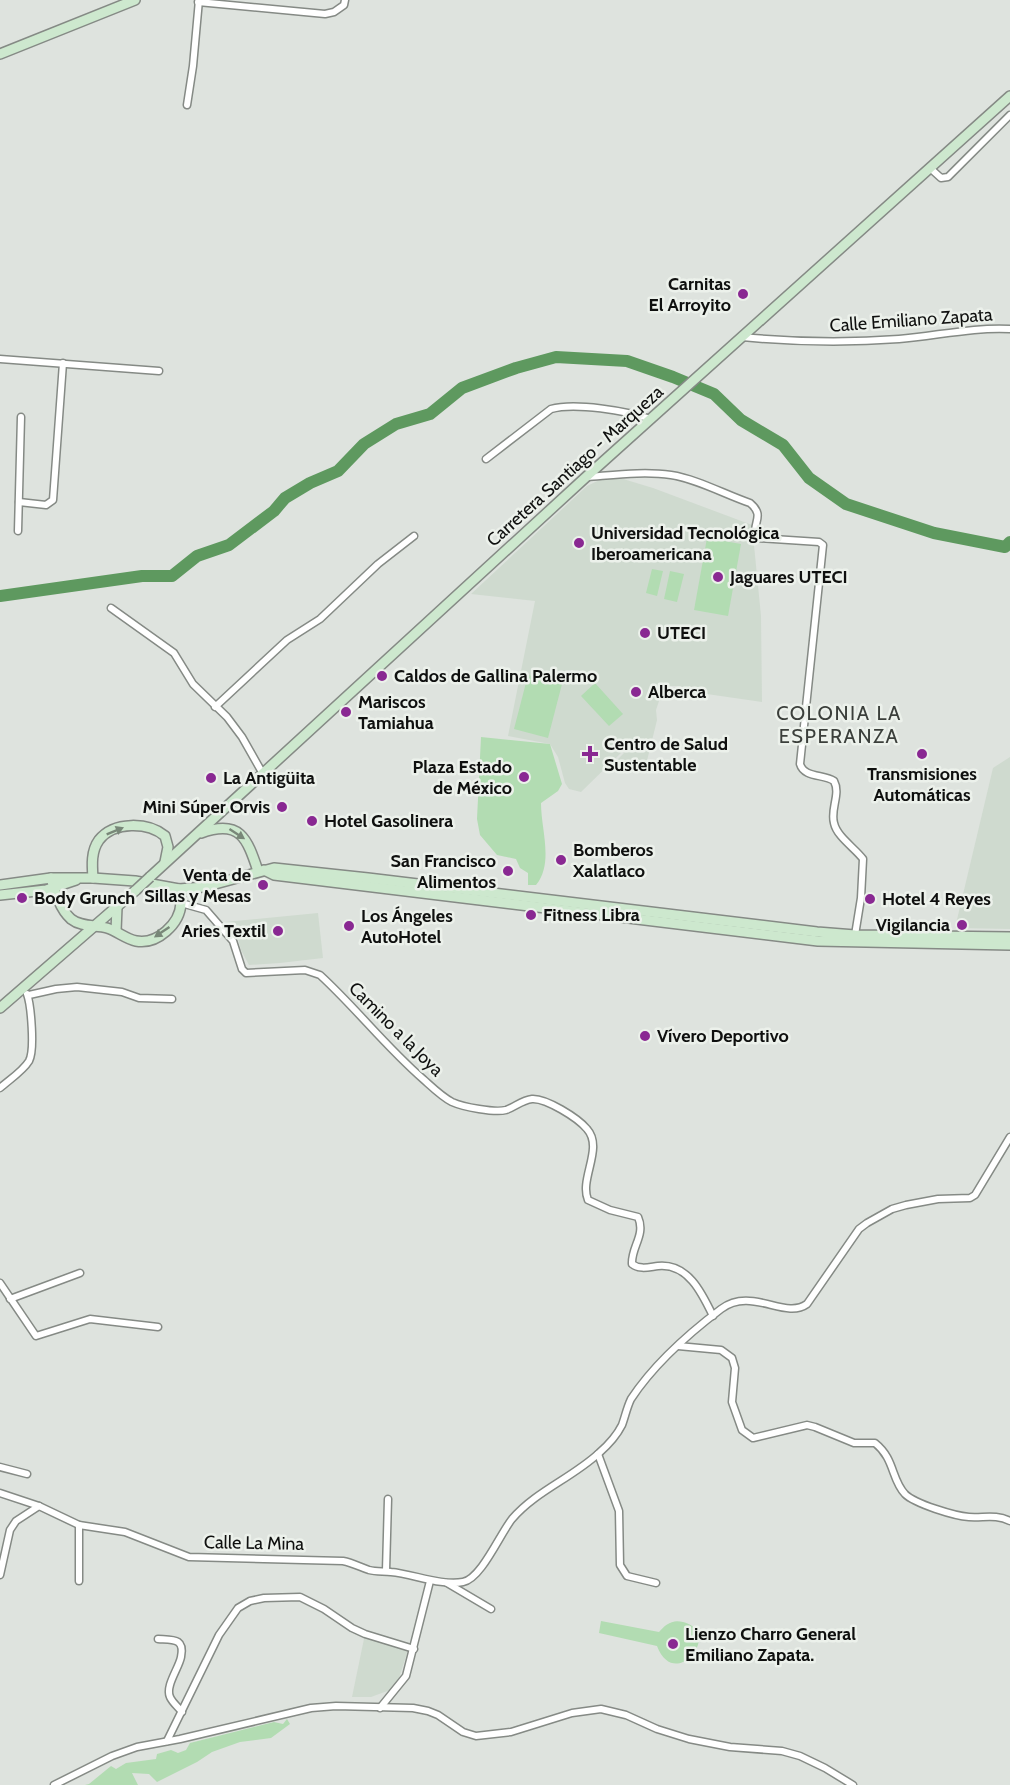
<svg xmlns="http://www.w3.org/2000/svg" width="1010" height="1785" font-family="Cabin,sans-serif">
	<rect width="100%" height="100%" fill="#dee3de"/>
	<g fill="#cfdacf">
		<path d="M610,475L653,488L752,525L761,616L762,702L693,692L680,686H664L656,710L657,720L645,769L605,772L624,753L623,751L581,792L569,789L565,783L558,757L550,744L508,736L535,601L471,594L587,486Z"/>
		<path d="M1010,757V929L955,928L993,768Z"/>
		<path d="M318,913L323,958L280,963L249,965L241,950L237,935L225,922Z"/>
		<path d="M365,1634L409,1647L397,1684L390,1690L371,1697H352Z"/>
	</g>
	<g fill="#b2dcb2">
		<path d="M707,538L741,544L728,616L694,610Z"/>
		<path d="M652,569L663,571L657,596L646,593Z"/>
		<path d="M670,571L684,574L677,602L664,599Z"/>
		<path d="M528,675L562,684L548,738L514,729Z"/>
		<path d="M595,683L623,714L609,726L581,696Z"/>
		<path d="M481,737L550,744L562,784L558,791L541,803C541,830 554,863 536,885H528V873L520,868L516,859L497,855L480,835L477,819Z"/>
		<path d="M601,1621L659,1632C665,1625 672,1619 683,1622C724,1632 675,1693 657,1646L599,1633Z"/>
		<path d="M287,1719L290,1724L271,1738L240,1742L212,1752L197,1762L157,1782L149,1774L132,1773L138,1785H85L89,1784L111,1766L116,1769L126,1763L156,1759L157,1754L171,1750L178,1753L186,1750L190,1743L274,1722L283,1724Z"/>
	</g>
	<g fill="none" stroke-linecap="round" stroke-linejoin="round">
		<path stroke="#5e995f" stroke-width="12" d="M0,596L142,576H172L197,556L229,545L274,511L285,498L310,483L338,471L364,444L396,424L430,414L462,388L516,368L556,357L627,361L673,377L714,394L741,420L783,445L809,478L846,504L934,533L1005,547L1010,542"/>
		<defs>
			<g id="street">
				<path d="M198,2L325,14L334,12L344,5L345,0"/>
				<path d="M187,105L193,66L199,0"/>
				<path d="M930,168L941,178L948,177L1010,115"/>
				<path d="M742,337C794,342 847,343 899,339C936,336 973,327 1010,329"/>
				<path d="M0,359L159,371"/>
				<path d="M486,459L551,409C575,402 626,411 651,419"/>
				<path d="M587,477C614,475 644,471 671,475C697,479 724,494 750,503C767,517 749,524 758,538L819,542L823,545L800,764C804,778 824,774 834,781C841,794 830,809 834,823C837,837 855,848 863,859L861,898L855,935"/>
				<path d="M19,502L46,505L53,500L63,363"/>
				<path d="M18,531L21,417"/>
				<path d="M111,608L174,653L193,684L227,717L242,737L263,774"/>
				<path d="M215,707L287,640L320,619L378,564L414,536"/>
				<path d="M181,903L206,910L233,941L242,969L246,973L305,970L320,975C356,1008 386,1047 423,1079C432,1087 442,1097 452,1102C463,1107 495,1113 506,1110C515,1107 522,1100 532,1099C546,1098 578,1118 587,1129C604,1148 579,1179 588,1200L610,1210L638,1217C646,1235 631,1247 632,1264C640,1270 649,1267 658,1266C688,1263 702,1293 713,1316"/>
				<path d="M29,995L56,989L77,987L122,992L139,998L172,999"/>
				<path d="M0,1088C9,1080 23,1071 29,1061C35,1050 31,1005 27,994"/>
				<path d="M0,1283L36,1336L90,1319L158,1327"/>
				<path d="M10,1299L80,1273"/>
				<path d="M678,1346L721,1350L732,1358L735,1368L732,1402L742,1430L753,1438L807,1425L815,1427L854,1443H875C895,1459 891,1479 905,1494C915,1504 955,1516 969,1517C984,1518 996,1514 1010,1521"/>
				<path d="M598,1454L619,1511L620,1565L627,1576L656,1583"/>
				<path d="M0,1467L27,1474"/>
				<path d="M0,1493L39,1506L79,1525L125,1532L189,1557L343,1561C353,1563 360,1567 369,1570C376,1572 384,1571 391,1572C413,1574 441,1586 463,1582C481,1579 500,1534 512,1519C536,1491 572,1478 599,1453C607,1446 617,1435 622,1425C625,1417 627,1407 631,1399C654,1364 688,1334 721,1309C751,1286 785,1320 807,1304L859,1229L867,1223L892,1209L906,1205L938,1199L970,1198L975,1195L1010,1137"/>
				<path d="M79,1525V1581"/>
				<path d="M386,1571L388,1499"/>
				<path d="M0,1575L10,1530L16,1521L39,1506"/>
				<path d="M447,1583L491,1609"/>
				<path d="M158,1639C173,1640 185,1638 181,1657C179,1668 165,1686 170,1697C172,1702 178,1707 182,1712"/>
				<path d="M380,1708L406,1676L430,1581"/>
				<path d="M167,1741L219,1635L238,1608L250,1601L264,1598L300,1597L324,1609L352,1628L365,1634L414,1649"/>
				<path d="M54,1785L112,1756L137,1747L180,1739L311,1708L336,1706L413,1708L428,1711L438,1715L463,1732L476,1736L511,1732L572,1713L601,1709L626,1715L657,1729L689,1739L730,1747L782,1751L800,1756L825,1768L853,1785"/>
			</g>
			<g id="secondary">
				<path d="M0,54L135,0"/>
				<path d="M201,833C240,819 247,838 258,871"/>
				<path d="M264,870L274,875L818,941L1010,945"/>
				<path d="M150,877L586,477L1010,96"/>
				<path d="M51,878C55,892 60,909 71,919C81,927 95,925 107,928C117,931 126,939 136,941C157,945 180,924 181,903C181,899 180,894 179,889"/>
				<path d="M93,878C92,865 91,851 99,840C114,821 148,822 165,836L168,847L165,862"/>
				<path d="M0,885L51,878H93L135,881L179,889L204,887L274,868L368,878L817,932L855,935L1010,937"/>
				<path d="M0,895L46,890L76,880"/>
				<path d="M116,931L117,907"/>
				<path d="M0,1008L136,890"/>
			</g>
		</defs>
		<use href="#street" stroke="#858a85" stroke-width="9"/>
		<use href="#secondary" stroke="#858a85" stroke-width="12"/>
		<use href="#street" stroke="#fff" stroke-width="6"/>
		<use href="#secondary" stroke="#cde8ce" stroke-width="9"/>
		<defs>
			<path id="secondary-bridge" d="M136,890L150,877"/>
		</defs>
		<use href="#secondary-bridge" stroke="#858a85" stroke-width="12" stroke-linecap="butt"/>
		<use href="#secondary-bridge" stroke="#cde8ce" stroke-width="9"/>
	</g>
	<defs><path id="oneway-solid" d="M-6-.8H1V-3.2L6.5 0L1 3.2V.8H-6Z" transform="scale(1.5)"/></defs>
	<g fill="#788778">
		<use href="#oneway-solid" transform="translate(115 831) rotate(-22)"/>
		<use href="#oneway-solid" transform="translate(237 834) rotate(33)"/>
		<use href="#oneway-solid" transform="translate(162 932) rotate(146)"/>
	</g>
	<g fill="#892892" stroke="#ecf1eb" stroke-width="2">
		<circle cx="743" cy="294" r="6"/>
		<circle cx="579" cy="543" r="6"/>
		<circle cx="718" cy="577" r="6"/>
		<circle cx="645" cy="633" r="6"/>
		<circle cx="382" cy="676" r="6"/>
		<circle cx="636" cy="692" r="6"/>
		<circle cx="346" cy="712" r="6"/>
		<path d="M587 745h6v6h6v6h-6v6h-6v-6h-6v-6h6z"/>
		<circle cx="922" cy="754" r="6"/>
		<circle cx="524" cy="777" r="6"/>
		<circle cx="211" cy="778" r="6"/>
		<circle cx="282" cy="807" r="6"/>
		<circle cx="312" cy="821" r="6"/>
		<circle cx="561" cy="860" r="6"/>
		<circle cx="508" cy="871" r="6"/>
		<circle cx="263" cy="885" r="6"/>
		<circle cx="22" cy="898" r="6"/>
		<circle cx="870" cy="899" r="6"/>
		<circle cx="531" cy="915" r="6"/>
		<circle cx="962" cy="925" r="6"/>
		<circle cx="349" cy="926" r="6"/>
		<circle cx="278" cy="931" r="6"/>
		<circle cx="645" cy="1036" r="6"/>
		<circle cx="673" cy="1644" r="6"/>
	</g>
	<g text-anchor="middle" stroke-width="5" stroke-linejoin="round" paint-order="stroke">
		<g font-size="18" font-weight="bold" fill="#0f100f" stroke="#ecf1eb" text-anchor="start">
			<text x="731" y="290" text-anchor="end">Carnitas<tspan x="731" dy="21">El Arroyito</tspan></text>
			<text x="591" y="539">Universidad Tecnológica<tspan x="591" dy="21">Iberoamericana</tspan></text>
			<text x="730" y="583">Jaguares UTECI</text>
			<text x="657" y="639">UTECI</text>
			<text x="394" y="682">Caldos de Gallina Palermo</text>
			<text x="648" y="698">Alberca</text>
			<text x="358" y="708">Mariscos<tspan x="358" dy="21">Tamiahua</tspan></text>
			<text x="604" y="750">Centro de Salud<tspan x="604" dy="21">Sustentable</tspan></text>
			<text x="512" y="773" text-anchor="end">Plaza Estado<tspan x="512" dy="21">de México</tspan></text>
			<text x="922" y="780" text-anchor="middle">Transmisiones<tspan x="922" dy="21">Automáticas</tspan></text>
			<text x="223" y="784">La Antigüita</text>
			<text x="270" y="813" text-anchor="end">Mini Súper Orvis</text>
			<text x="324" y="827">Hotel Gasolinera</text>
			<text x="573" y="856">Bomberos<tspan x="573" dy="21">Xalatlaco</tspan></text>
			<text x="496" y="867" text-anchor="end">San Francisco<tspan x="496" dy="21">Alimentos</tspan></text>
			<text x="251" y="881" text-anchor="end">Venta de<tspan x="251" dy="21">Sillas y Mesas</tspan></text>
			<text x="34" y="904">Body Grunch</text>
			<text x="882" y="905">Hotel 4 Reyes</text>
			<text x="543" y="921">Fitness Libra</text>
			<text x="361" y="922">Los Ángeles<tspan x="361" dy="21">AutoHotel</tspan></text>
			<text x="950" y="931" text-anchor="end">Vigilancia</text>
			<text x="266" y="937" text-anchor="end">Aries Textil</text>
			<text x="657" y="1042">Vívero Deportivo</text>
			<text x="685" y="1640">Lienzo Charro General<tspan x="685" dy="21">Emiliano Zapata.</tspan></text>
		</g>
		<g font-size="18" fill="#0f100f" stroke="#ecf1eb">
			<text transform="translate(911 320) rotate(-4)" y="6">Calle Emiliano Zapata</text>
			<text transform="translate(575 466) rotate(-42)" y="6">Carretera Santiago - Marqueza</text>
			<text transform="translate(396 1029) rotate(45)" y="6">Camino a la Joya</text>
			<text transform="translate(254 1543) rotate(1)" y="6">Calle La Mina</text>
		</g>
		<g font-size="20" letter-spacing="1.5" fill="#3b3f3b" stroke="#ecf1eb">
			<text x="839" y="720">COLONIA LA<tspan x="839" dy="23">ESPERANZA</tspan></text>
		</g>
	</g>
</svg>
